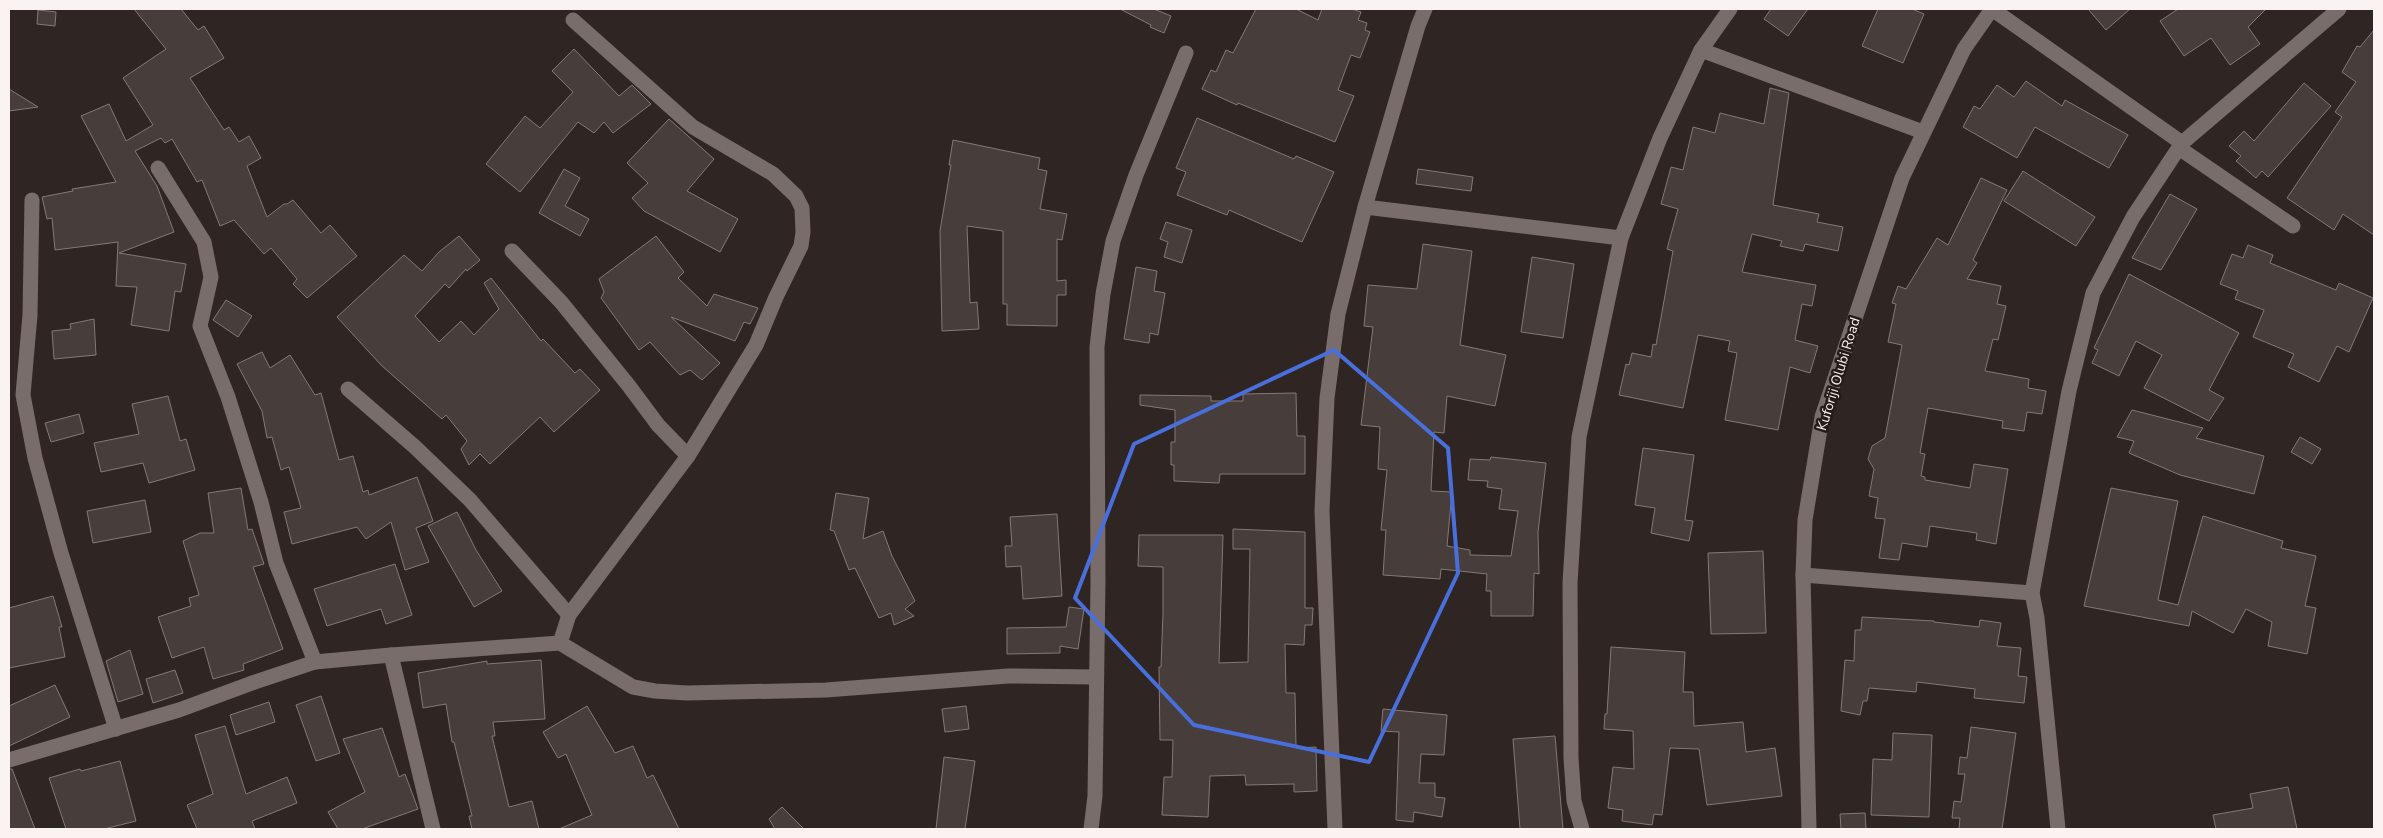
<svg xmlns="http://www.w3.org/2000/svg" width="2383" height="838" font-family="'Nunito Sans',sans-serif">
	<rect width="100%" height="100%" fill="#2f2623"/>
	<g fill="#473d3a" stroke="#847975">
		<path d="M134,9H181L198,30L204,26L224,58L190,78L224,130L229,127L239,142L249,136L261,158L247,166L267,217L284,204H287L293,200L321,233L330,225L357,256L307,298L293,284L297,279L271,248L264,254L234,220L220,226L202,180L197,182L172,139L165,143L161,138L135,151L157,186L174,232L119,253L186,264L181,292L175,291L169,331L131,325L137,287L116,286L118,242L55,250L52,218L47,219L42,197L73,191L72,189L116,182L81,116L109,104L126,141L153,125L123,78L166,49Z"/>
		<path d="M1120,9H1154L1171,16L1164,33L1150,27L1151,25Z"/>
		<path d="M1256,9H1296L1318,20L1322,9H1352L1361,12L1358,20L1367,23L1365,30L1370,32L1360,58L1351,55L1338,90L1354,96L1335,142L1238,103L1237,105L1202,89L1211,70L1216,72L1226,50L1233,53Z"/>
		<path d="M1771,9H1808L1788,36L1764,19Z"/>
		<path d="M1878,9H1912L1924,14L1903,63L1862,46Z"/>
		<path d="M2088,9H2130L2106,30Z"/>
		<path d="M2178,9H2266L2248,27L2260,44L2230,65L2211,38L2184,56L2160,21Z"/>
		<path d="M38,10L56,12L55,26L37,24Z"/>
		<path d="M2374,30V235L2343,214L2334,230L2287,198L2342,117L2335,112L2356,82L2342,72L2357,46L2360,47Z"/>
		<path d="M574,49L619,96L632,85L651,104L613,133L604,122L594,133L578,122L520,192L486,164L525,116L540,128L573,92L552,71Z"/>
		<path d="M2026,81L2062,106L2065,100L2128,135L2109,168L2035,127L2017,158L1963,127L1974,106L1980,109L1997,85L2014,97Z"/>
		<path d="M2304,83L2331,106L2268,177L2262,171L2256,178L2236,161L2241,156L2229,146L2244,131L2254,141Z"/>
		<path d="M1770,88L1789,93L1773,205L1819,214L1817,222L1843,227L1838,251L1805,244L1803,251L1780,246L1782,241L1752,234L1742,272L1816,285L1812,306L1802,304L1795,340L1818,346L1810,373L1790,367L1778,430L1725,420L1737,353L1728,351L1730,341L1698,335L1683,408L1619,395L1626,364L1629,365L1632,353L1651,357L1653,344L1656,345L1673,251L1667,249L1678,209L1661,204L1671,167L1683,170L1693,127L1715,133L1720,113L1764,124Z"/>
		<path d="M9,89L38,107L9,111Z"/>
		<path d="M1197,118L1294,159L1296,156L1334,172L1302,242L1229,210L1227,215L1177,195L1186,172L1176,168Z"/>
		<path d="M669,119L714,159L687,191L738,219L720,252L644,211L632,198L648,183L627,163Z"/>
		<path d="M953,140L1040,158L1038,169L1047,171L1040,209L1067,214L1062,240L1057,239V281L1066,280V295H1057V326L1007,325V304H1003V231L967,226L970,303L977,302L979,329L942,331L940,231L951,165H949Z"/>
		<path d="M564,169L580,178L565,206L589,219L580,236L539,213Z"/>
		<path d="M1418,169L1473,177L1471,191L1416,184Z"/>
		<path d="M2023,171L2095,217L2076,246L2004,201Z"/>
		<path d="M1981,178L2007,190L1973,260L1977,263L1967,279L2001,286L1997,304L2006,306L1998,340L1993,339L1985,371L2029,379L2028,388L2046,391L2042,414L2027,412L2024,431L2002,428L2003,421L1928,408L1920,453L1925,454L1921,476L1925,477V480L1970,488L1974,464L2008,469L1996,544L1976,540L1977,533L1930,526L1927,547L1902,543L1899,560L1879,558L1885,519L1875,518L1878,498L1869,496L1874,469L1868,459L1872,446L1885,438L1902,345L1888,342L1896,304L1892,303L1898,286L1906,289L1937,238L1948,245Z"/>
		<path d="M2170,194L2197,209L2161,270L2132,258Z"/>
		<path d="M1166,222L1192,230L1182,263L1164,257L1168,242L1160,239Z"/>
		<path d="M459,236L480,260L467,271L466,269L449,288L445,284L415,316L439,342L461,321L474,335L499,309L484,283L491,278L541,341L543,339L575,373L580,369L600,390L554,432L540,417L490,464L480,454L469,465L461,449L467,441L446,415L442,419L381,365L337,317L404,255L422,271L439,252Z"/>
		<path d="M656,236L684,272L678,278L707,306L714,294L758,308L750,324L744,322L735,341L671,317L720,363L702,380L690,370L680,375L650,342L639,350L601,298L604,292L599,279Z"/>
		<path d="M1423,244L1472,251L1460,345L1506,355L1495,406L1447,396L1444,433L1434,432L1431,491L1452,492L1447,546L1470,550V555L1511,556L1518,511L1499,509L1502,489L1487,487L1488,481L1468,480L1470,459L1490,460L1491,457L1546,463L1538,532L1539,574L1534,573L1533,616H1491V591H1486L1487,574L1441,569L1440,579L1383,575L1386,530H1381L1387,470L1378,469L1380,427L1361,425L1373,327L1364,326L1368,285L1417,289Z"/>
		<path d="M2248,245L2273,255L2270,263L2336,290L2339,283L2373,298L2349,352L2337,346L2319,382L2288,367L2294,354L2253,337L2264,310L2235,299L2238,291L2220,284L2232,254L2243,258Z"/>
		<path d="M1532,257L1574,264L1563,338L1521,332Z"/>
		<path d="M1136,267L1157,271L1154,291L1165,293L1158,335L1150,333L1149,343L1124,339Z"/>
		<path d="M2129,274L2239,333L2209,390L2224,398L2209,421L2144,388L2162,355L2136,341L2119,376L2092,363L2098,350L2094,348Z"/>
		<path d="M226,300L252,316L238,337L213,320Z"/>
		<path d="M94,319L96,355L54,359L52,331L71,329L70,324Z"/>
		<path d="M262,352L270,368L290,355L315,395L321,393L339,460L353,456L363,492L368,490L369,495L417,477L433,521L416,528L429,562L405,570L391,522L366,539L357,527L292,544L284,512L301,508L289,467L281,470L272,437L267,438L262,411L237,364Z"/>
		<path d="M1296,393L1297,436H1305V474H1220L1219,483L1174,481V465H1171V442H1175V410L1140,405V395L1211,396V401H1243V394Z"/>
		<path d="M168,396L180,441L186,439L195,470L149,483L143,463L101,472L94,443L139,434L132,404Z"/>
		<path d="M2132,410L2203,428L2196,438L2264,456L2254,494L2180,475L2129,453L2134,441L2117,437Z"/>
		<path d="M79,414L84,433L51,442L45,423Z"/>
		<path d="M2300,437L2321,449L2312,464L2291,452Z"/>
		<path d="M1643,448L1694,455L1685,520L1693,521L1689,541L1651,533L1655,508L1635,505Z"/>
		<path d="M241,488L248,530L252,529L264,564L253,567L283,649L243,664L244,670L213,679L204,647L172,658L158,617L191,606L189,598L199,595L183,541L200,533H214L208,493Z"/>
		<path d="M2111,488L2178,501L2158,600L2178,605L2203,516L2283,541L2281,548L2316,556L2305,606L2316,608L2307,654L2268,646L2272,622L2246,609L2233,633L2192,611L2189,626L2084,606Z"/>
		<path d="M836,493L869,498L863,539L883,531L892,556L915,601L905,609L914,616L894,625L891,613L879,618L855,568L849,570L834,531L830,530Z"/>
		<path d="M145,500L151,532L93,543L87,511Z"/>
		<path d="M457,512L476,550L502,591L474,607L428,526Z"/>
		<path d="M1057,514L1062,596L1023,599L1021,566L1006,567L1005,546H1012L1010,517Z"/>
		<path d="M1233,529L1305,532V608H1313L1312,625H1305L1304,645L1285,644L1286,693H1295L1296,748L1316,747L1317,791L1294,792V784L1246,785L1245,775L1210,776L1208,817L1162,815L1164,777H1172L1173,740H1160L1159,667H1161L1163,613V567L1138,566L1139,535H1223L1219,663L1248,662L1250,549H1233Z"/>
		<path d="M1763,551L1766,633L1711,634L1708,553Z"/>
		<path d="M395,564L412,615L386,624L381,609L327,626L314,589Z"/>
		<path d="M53,596L62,627H59L65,657L9,668V608Z"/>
		<path d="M1069,607L1084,609L1078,649L1060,646V653L1007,654V628L1066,627Z"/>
		<path d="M1862,617L1934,621V622L1979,627L1980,620L2001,623L1997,646L2021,648L2018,676L2027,677L2024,703L1974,698L1975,689L1917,682L1916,692L1869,688L1867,701H1863L1860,715L1841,711L1845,660L1854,661L1855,630H1861Z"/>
		<path d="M1611,647L1685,652L1683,692H1693L1694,726L1743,722L1746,752L1775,748L1782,796L1707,805L1699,749L1670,748L1662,815L1654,814L1652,825L1622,821L1623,810L1608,808L1613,767L1634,769L1633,731L1604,729L1605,714H1607Z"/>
		<path d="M130,650L143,694L118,702L106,661Z"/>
		<path d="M541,660L545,719L493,722L495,736H492L509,807L532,801L539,829H472L469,816H472L454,742H452L446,704L423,708L418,673L487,661V664Z"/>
		<path d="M175,670L183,693L153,703L146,679Z"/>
		<path d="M55,685L70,717L9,746V706Z"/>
		<path d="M321,696L340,753L316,761L296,705Z"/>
		<path d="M269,702L275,722L236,735L230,715Z"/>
		<path d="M587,706L615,753L633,746L647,778L653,775L679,829H559L592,815L566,754L558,758L543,732Z"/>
		<path d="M966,706L969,729L945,732L942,709Z"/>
		<path d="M1383,709L1447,715L1444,755L1421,754L1419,783H1435V797L1445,798L1442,817L1414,812L1413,822L1396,820L1399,732L1381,731Z"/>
		<path d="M225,726L246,794L287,777L297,803L252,821L255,829H197L187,805L213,794L195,735Z"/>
		<path d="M1971,727L2016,733L2002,829H1959L1960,818H1952L1954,801L1961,802L1965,774H1958L1960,757L1967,758Z"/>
		<path d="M382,728L399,777L405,774L418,809L362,829H338L328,812L365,792L343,739Z"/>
		<path d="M1893,733L1932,735L1929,817L1871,815L1873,759L1892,760Z"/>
		<path d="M1555,736L1563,829H1520L1513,739Z"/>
		<path d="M944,757L975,761L965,829H936Z"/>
		<path d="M120,761L136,821L104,829H66L49,778L80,769L81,771Z"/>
		<path d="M9,769H12L35,829H9Z"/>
		<path d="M2288,787L2297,829H2216L2213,815L2253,808L2250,794Z"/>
		<path d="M782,807L804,829H775L769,819Z"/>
		<path d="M1865,813L1866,829H1841L1840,814Z"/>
	</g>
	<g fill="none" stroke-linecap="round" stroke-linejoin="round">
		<g stroke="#786d6a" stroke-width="15">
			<path d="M1992,9L2182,143"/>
			<path d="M1701,50L1923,132"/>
			<path d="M2179,148L2293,226"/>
			<path d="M158,168L204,242L211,277L200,326L228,397L261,502L276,563L315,662"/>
			<path d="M32,200L30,315L23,395L35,458L61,553L116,729"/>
			<path d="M1365,207L1621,238"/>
			<path d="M512,251L561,302L629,386L658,425L688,456"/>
			<path d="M348,389L415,447L470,500L569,615"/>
			<path d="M1803,575L2032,593"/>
			<path d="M560,643L569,615L688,456L756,345L776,297L801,246L803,232L802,208L796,196L773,174L693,127L573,20"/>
			<path d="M391,655L433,829"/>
			<path d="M9,760L179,710L255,682L315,662L391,655L560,643L633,687L655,691L687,693L826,690L1008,676L1096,677"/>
			<path d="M1091,829L1095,796L1098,580L1097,347L1103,294L1113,241L1136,175L1186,53"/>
			<path d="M1335,829L1322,511L1327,398L1338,314L1365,207L1418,26L1425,9"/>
			<path d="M1582,829L1574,801L1571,758L1570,583L1579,437L1621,238L1660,138L1701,50L1730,9"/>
			<path d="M2058,829L2037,618L2032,593L2069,391L2093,293L2133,217L2182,143L2339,9"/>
		</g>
		<path stroke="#786d6a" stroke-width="15" d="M1809,829L1803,575L1805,520L1822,417L1902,178L1964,49L1992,9"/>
	</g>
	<path fill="none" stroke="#496fdd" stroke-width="4" stroke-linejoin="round" d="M1334,350L1448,448L1458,573L1369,762L1194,725L1075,598L1134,444Z"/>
	<g text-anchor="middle" stroke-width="5" stroke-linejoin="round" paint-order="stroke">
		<g font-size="14" fill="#faf3f2" stroke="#251c1a">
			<text transform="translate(1838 374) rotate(-73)" y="5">Kuforiji Olubi Road</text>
		</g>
	</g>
	<rect width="2383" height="838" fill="none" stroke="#faf3f2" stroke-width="20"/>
</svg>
